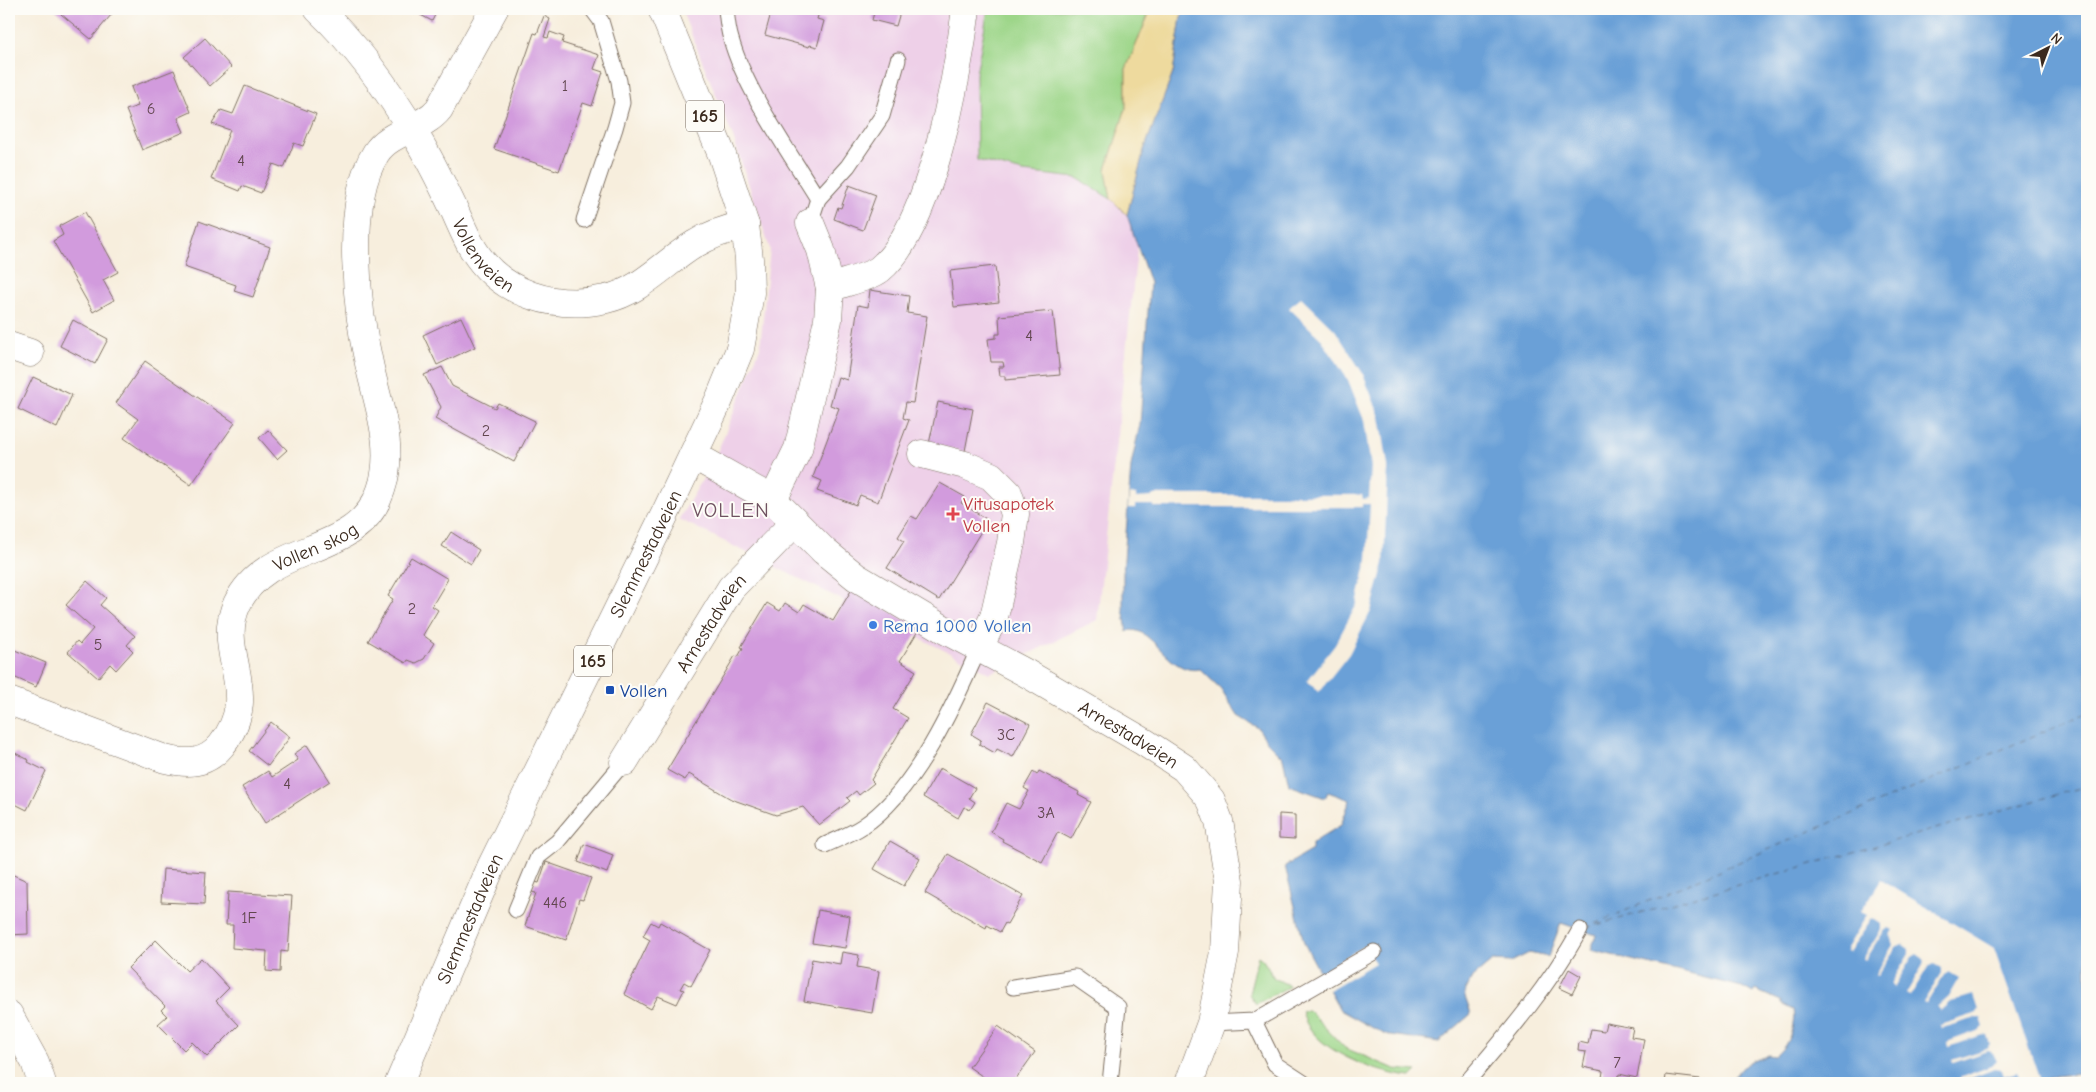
<svg xmlns="http://www.w3.org/2000/svg" width="2096" height="1092" font-family="'Comic Neue',sans-serif">
	<rect width="100%" height="100%" fill="#fdfcf7"/>
	<filter id="ink" filterUnits="userSpaceOnUse"><feTurbulence type="fractalNoise" baseFrequency=".02" numOctaves="2"/><feDisplacementMap in="SourceGraphic" scale="10" xChannelSelector="R" yChannelSelector="G"/><feConvolveMatrix kernelMatrix="1 2 1 2 8 2 1 2 1" color-interpolation-filters="sRGB"/></filter>
	<filter id="wash" filterUnits="userSpaceOnUse"><feTurbulence type="fractalNoise" baseFrequency=".0096" numOctaves="4" result="noise"/><feDisplacementMap in="SourceGraphic" scale="20" xChannelSelector="R" yChannelSelector="G"/><feGaussianBlur stdDeviation="1.12" result="paint"/><feColorMatrix in="noise" values="0 0 0 0 0 0 0 0 0 0 0 0 0 0 0 0 0 1.4 0 .05"/><feComposite in="paint" operator="in"/></filter>
	<g filter="url(#wash)">
		<rect width="100%" height="100%" fill="#f7eedd"/>
		<path fill="#eed0e8" d="M681,9H1163L1097,620L990,673L679,519L714,460L760,348L770,249L733,137Z"/>
		<g fill="#9dd689" stroke="#6c8054">
			<path d="M988,9H1151L1126,69V108L1106,170L1111,199L1077,178L1023,172L977,160L976,74Z"/>
			<path d="M1258,956L1263,960L1274,978L1290,986L1256,1004L1249,994Z"/>
			<path d="M1302,1011H1309L1345,1048L1395,1069L1417,1071L1411,1077C1378,1074 1309,1050 1302,1011Z"/>
		</g>
		<path fill="#eeda9e" stroke="#94825e" d="M1151,9H1186L1181,17L1173,73L1144,150L1127,215L1111,199L1106,170L1126,108V69Z"/>
		<path fill="#6ba0d7" stroke="#53657a" d="M1186,9H2087V1072L2055,1076L2035,1083H1730C1737,1075 1742,1066 1751,1061C1757,1058 1762,1059 1767,1055L1775,1056C1788,1046 1796,1026 1793,1010L1781,1004V1001L1755,990L1753,993L1742,987L1591,950L1596,935L1561,923L1548,957L1529,953L1511,962L1492,961L1472,978L1464,994L1471,1014L1439,1042L1384,1034L1340,1010L1304,943L1285,866L1312,850V843L1341,825L1350,800L1328,792L1325,798L1289,785L1283,758L1268,743L1258,728L1238,716L1221,689L1200,669C1167,676 1152,623 1127,631L1123,608V574L1131,466L1140,424L1150,283L1127,215L1144,150L1173,73L1181,17Z"/>
		<g fill="#f7eedd">
			<path d="M1301,297L1335,330L1362,372L1380,417L1388,466L1384,563L1371,611L1349,654L1319,692L1307,681L1335,645L1357,604L1367,560L1370,504H1362V507H1153V505H1135V508H1128L1129,494L1136,495V498L1153,497V495H1362L1363,499L1369,498L1371,467L1364,420L1348,380L1322,340L1289,308Z"/>
			<path d="M1881,880L1994,948L2040,1081L2022,1083L2017,1072L2003,1076L2001,1070L1994,1069L1961,1082L1959,1078L1992,1066L1997,1061L1993,1053L1987,1051L1953,1063L1952,1060L1986,1049L1990,1045L1987,1036L1982,1035L1948,1047L1947,1042L1980,1030L1984,1027L1981,1018H1976L1941,1028L1940,1025L1975,1014L1978,1010L1973,995L1950,1002L1940,1011L1937,1007L1948,997L1959,978L1949,972L1944,975L1926,1004L1923,1003L1941,973V968L1934,964L1928,967L1910,996L1906,994L1923,965L1924,959L1917,954L1912,957L1894,987L1891,984L1909,954V949L1902,944L1896,947L1877,976L1875,975L1893,945L1890,935L1893,930L1889,928L1884,931L1865,961L1863,959L1881,930V924L1872,918L1849,952L1846,950L1867,915L1861,912Z"/>
			<path d="M1364,946L1375,963L1327,991L1318,974Z"/>
		</g>
		<g fill="none" stroke-linecap="round" stroke-linejoin="round">
			<g stroke="#4e5968" stroke-width="1" stroke-dasharray="6 5" stroke-linecap="butt">
				<path d="M1585,928L2087,713"/>
				<path d="M1586,928L2087,786"/>
			</g>
		</g>
		<g id="blocks">
			<g fill="#d29bdd">
				<path d="M55,9H116L91,39Z"/>
				<path d="M409,9H438L432,21Z"/>
				<path d="M772,9H820L817,19L824,21L817,47L810,45L809,47L765,35Z"/>
				<path d="M875,9H901L896,26L872,20Z"/>
				<path d="M544,16L550,19L544,37L548,38L550,32L564,37L562,43L599,55L594,69L603,72L592,106L583,103L559,171L494,149L534,33L537,34Z"/>
				<path d="M205,38L231,67L210,86L184,57Z"/>
				<path d="M174,70L191,112L178,118L184,132L142,150L126,110L138,106L131,87Z"/>
				<path d="M245,86L316,114L303,146L294,143L284,168L273,164L261,193L242,186L240,191L211,179L230,130L212,124L221,110L233,114Z"/>
				<path d="M849,185L876,195L863,230L834,219L838,207L841,208Z"/>
				<path d="M85,212L118,272L103,280L114,300L93,312L53,241L63,235L59,226Z"/>
				<path d="M199,221L270,247L253,297L234,291L236,285L184,267Z"/>
				<path d="M995,266L999,302L954,307L950,271Z"/>
				<path d="M870,290L909,296L907,313L927,316L913,403L906,402L903,418L909,420L878,502L860,495L856,505L817,491L822,481L813,477L839,408L830,405L838,377L847,380L858,305L868,307Z"/>
				<path d="M1053,311L1060,375L1005,380V376H1000L999,367H1004L1003,362H991L988,339L996,338V334H1000L999,316Z"/>
				<path d="M461,317L475,347L437,365L423,335Z"/>
				<path d="M73,320L108,339L95,364L60,346Z"/>
				<path d="M145,361L235,423L191,485L124,438L138,419L116,403Z"/>
				<path d="M442,367L452,386L495,408L498,403L535,421L514,462L435,419L441,407L424,375Z"/>
				<path d="M33,377L72,395L57,428L18,409Z"/>
				<path d="M938,402L973,409L965,451L929,444Z"/>
				<path d="M268,430L287,450L277,459L259,438Z"/>
				<path d="M940,483L965,497L961,503L988,520L939,600L887,568L904,541L898,537L911,516L917,519Z"/>
				<path d="M451,532L479,550L471,564L442,546Z"/>
				<path d="M411,557L448,579L432,606L438,610L423,635L434,643L424,659L416,663L408,660L406,663L368,641L393,599L388,596Z"/>
				<path d="M87,581L106,598L100,605L135,636L127,645L133,651L116,670L110,664L98,678L68,652L77,641L80,644L93,629L66,605Z"/>
				<path d="M852,589L919,629L900,661L916,671L893,709L908,718L871,780L874,783L859,795L856,791L847,798L850,801L819,825L803,807L776,815L731,799L689,774L685,780L667,770L735,656L738,657L743,648L741,647L767,603L780,611L785,603L799,612L804,604L833,621Z"/>
				<path d="M10,648L46,663L36,687L9,675Z"/>
				<path d="M988,702L1030,724L1013,757L997,749L995,753L979,744L981,740L971,734Z"/>
				<path d="M271,722L290,737L268,766L249,751Z"/>
				<path d="M307,745L330,781L265,823L242,787L268,771L272,777L298,760L294,754Z"/>
				<path d="M9,753L14,755L15,753L29,760L28,762L46,771L27,810L9,801Z"/>
				<path d="M940,768L975,788L969,798L975,802L970,810L964,807L958,818L923,797Z"/>
				<path d="M1039,771L1079,792L1078,795L1091,802L1071,839L1058,832L1042,862L1002,841L1003,839L991,832L1006,803L1019,809L1029,791L1024,788L1033,772L1037,775Z"/>
				<path d="M1279,814L1295,815V839L1279,838Z"/>
				<path d="M890,841L920,858L904,886L874,869Z"/>
				<path d="M584,844L613,855L607,873L578,862Z"/>
				<path d="M948,854L1023,896L1007,924L1005,923L1000,932L987,925L986,928L925,893Z"/>
				<path d="M546,862L591,878L583,900L579,899L566,940L525,926L536,893L532,892L535,882L539,883Z"/>
				<path d="M163,869L206,872L204,904L161,902Z"/>
				<path d="M9,873L27,881L28,934L9,935Z"/>
				<path d="M228,892L292,896L288,952L281,951L280,972L266,971L267,951L232,948L233,925H226Z"/>
				<path d="M818,910L850,916L845,948L812,943Z"/>
				<path d="M651,922L658,926L660,922L710,950L691,986L684,982L680,989L684,990L677,1004L658,996L651,1009L624,994L650,940L643,936Z"/>
				<path d="M156,940L187,971L201,958L229,988L216,1001L239,1025L207,1057L192,1042L184,1050L158,1024L167,1016L161,1010L165,1006L128,968Z"/>
				<path d="M842,952L859,955L857,967L879,971L872,1013L804,1001L812,959L840,964Z"/>
				<path d="M1569,969L1581,976L1572,994L1559,988Z"/>
				<path d="M1606,1023L1633,1028L1631,1037L1644,1039L1637,1078L1619,1074L1618,1081L1602,1078L1603,1071L1583,1067L1586,1052L1578,1051L1579,1042L1588,1044L1591,1029L1604,1031Z"/>
				<path d="M998,1026L1035,1052L1013,1083H992L969,1067Z"/>
				<path d="M1666,1075L1700,1079V1083H1665Z"/>
			</g>
		</g>
	</g>
	<g filter="url(#ink)">
		<use href="#blocks" fill-opacity="0" stroke="#7d6f61" stroke-width="1"/>
		<g fill="none" stroke-linecap="round" stroke-linejoin="round">
			<defs>
				<g id="lane">
					<path d="M726,9C727,19 728,30 731,39C745,90 790,153 818,199"/>
					<path d="M584,220L615,128L622,103L619,81L601,21L592,9"/>
					<path d="M810,223L818,199L848,166L882,116L898,60"/>
					<path d="M825,845C838,839 851,834 863,826C915,792 955,703 979,648"/>
					<path d="M516,910L538,857L557,842L624,762"/>
					<path d="M1013,987L1075,977L1118,1007L1110,1083"/>
					<path d="M1254,1021L1275,1064L1304,1083"/>
					<path d="M1211,1023L1254,1021L1374,952"/>
					<path d="M1466,1083C1509,1033 1548,987 1580,930"/>
				</g>
				<g id="street">
					<path d="M830,288C842,283 870,277 880,269C931,227 958,74 966,9"/>
					<path d="M9,346L30,353"/>
					<path d="M922,454L965,465L991,476L1008,493L1015,514L1011,543L994,617L979,648"/>
					<path id="s1" d="M693,455L773,500L824,551L856,577L945,630L1026,673L1144,742L1184,768L1203,790L1211,800L1219,821L1229,881L1225,952L1211,1023L1189,1083"/>
					<path d="M773,500L798,449L828,320L830,288L821,250L810,223"/>
					<path id="s2" d="M9,701L165,759C186,764 205,765 221,746C264,693 214,653 237,604C268,539 358,560 381,490C395,449 379,408 370,368C357,313 344,203 376,153C390,131 423,129 439,109L494,9"/>
					<path id="s3" d="M624,762L731,588L795,522"/>
					<path d="M9,1015L35,1062L42,1083"/>
				</g>
				<g id="secondary">
					<path id="s4" d="M318,9C358,47 389,90 417,138C429,158 440,180 450,201C458,217 464,234 473,249C501,295 556,310 606,299C640,292 666,261 695,244C711,234 727,229 745,225"/>
				</g>
				<g id="primary">
					<path id="s5" d="M399,1083L491,867L664,516L719,400L740,349L750,293L749,259L745,225L722,155L662,9"/>
				</g>
			</defs>
			<use href="#lane" stroke="#7d6f61" stroke-width="17"/>
			<use href="#street" stroke="#7d6f61" stroke-width="29"/>
			<use href="#secondary" stroke="#7d6f61" stroke-width="29"/>
			<use href="#primary" stroke="#7d6f61" stroke-width="29"/>
			<use href="#lane" stroke="#fff" stroke-width="15"/>
			<use href="#street" stroke="#fff" stroke-width="28"/>
			<use href="#secondary" stroke="#fff" stroke-width="28"/>
			<use href="#primary" stroke="#fff" stroke-width="28"/>
		</g>
	</g>
	<path fill="#e0444e" stroke="#fdfcf7" stroke-width="2" d="M950.5 506.5h5v5h5v5h-5v5h-5v-5h-5v-5h5z"/>
	<circle fill="#3f7fe0" stroke="#fdfcf7" stroke-width="2" cx="873" cy="625" r="5"/>
	<rect fill="#1a4fb4" stroke="#fdfcf7" stroke-width="2" x="605" y="685" width="10" height="10" rx="2.5"/>
	<g text-anchor="middle" stroke-width="4" stroke-linejoin="round" paint-order="stroke">
		<g font-size="16" fill="#61464e">
			<text x="565" y="91">1</text>
			<text x="151" y="114">6</text>
			<text x="241" y="166">4</text>
			<text x="1029" y="341">4</text>
			<text x="486" y="436">2</text>
			<text x="412" y="614">2</text>
			<text x="98" y="650">5</text>
			<text x="1006" y="740">3C</text>
			<text x="287" y="789">4</text>
			<text x="1046" y="818">3A</text>
			<text x="555" y="908">446</text>
			<text x="249" y="923">1F</text>
			<text x="1617" y="1068">7</text>
		</g>
		<g fill="#fdfcf7" stroke="#75695f" stroke-width="1">
			<rect x="686" y="100.5" width="38" height="31" rx="4"/>
			<rect x="574" y="645.5" width="38" height="31" rx="4"/>
		</g>
		<g font-size="18" font-weight="bold" fill="#3b2a1e">
			<text x="705" y="122">165</text>
			<text x="593" y="667">165</text>
		</g>
		<g font-size="19" fill="#3b2a1e" stroke="#fdfcf7">
			<text dy="7" stroke="none"><textPath href="#s4" startOffset="299">Vollenveien</textPath></text>
			<text dy="7" stroke="none"><textPath href="#s2" startOffset="475">Vollen skog</textPath></text>
			<text dy="7" stroke="none"><textPath href="#s5" startOffset="584">Slemmestadveien</textPath></text>
			<text dy="7" stroke="none"><textPath href="#s3" startOffset="164">Arnestadveien</textPath></text>
			<text dy="7" stroke="none"><textPath href="#s1" startOffset="520">Arnestadveien</textPath></text>
			<text dy="7" stroke="none"><textPath href="#s5" startOffset="179">Slemmestadveien</textPath></text>
		</g>
		<g font-size="19" fill="#be3a42" stroke="#fdfcf7" text-anchor="start">
			<text x="963" y="510">Vitusapotek<tspan x="963" dy="22">Vollen</tspan></text>
		</g>
		<g font-size="19" fill="#366cbe" stroke="#fdfcf7" text-anchor="start">
			<text x="883" y="632">Rema 1000 Vollen</text>
		</g>
		<g font-size="19" fill="#164399" stroke="#fdfcf7" text-anchor="start">
			<text x="620" y="697">Vollen</text>
		</g>
		<g font-size="21" letter-spacing="1" fill="#705261" stroke="#fdfcf7">
			<text x="731" y="517">VOLLEN</text>
		</g>
	</g>
	<rect width="2096" height="1092" fill="none" stroke="#fdfcf7" stroke-width="30"/>
	<g transform="translate(2048 48) rotate(42)" stroke="#fdfcf7" stroke-width="4" paint-order="stroke">
	<path d="M0-4L9 19L0 12L-9 19Z" fill="#3b2a1e"/>
	<text y="-8" font-size="14" font-weight="bold" text-anchor="middle" fill="#3b2a1e">N</text>
	</g>
</svg>
